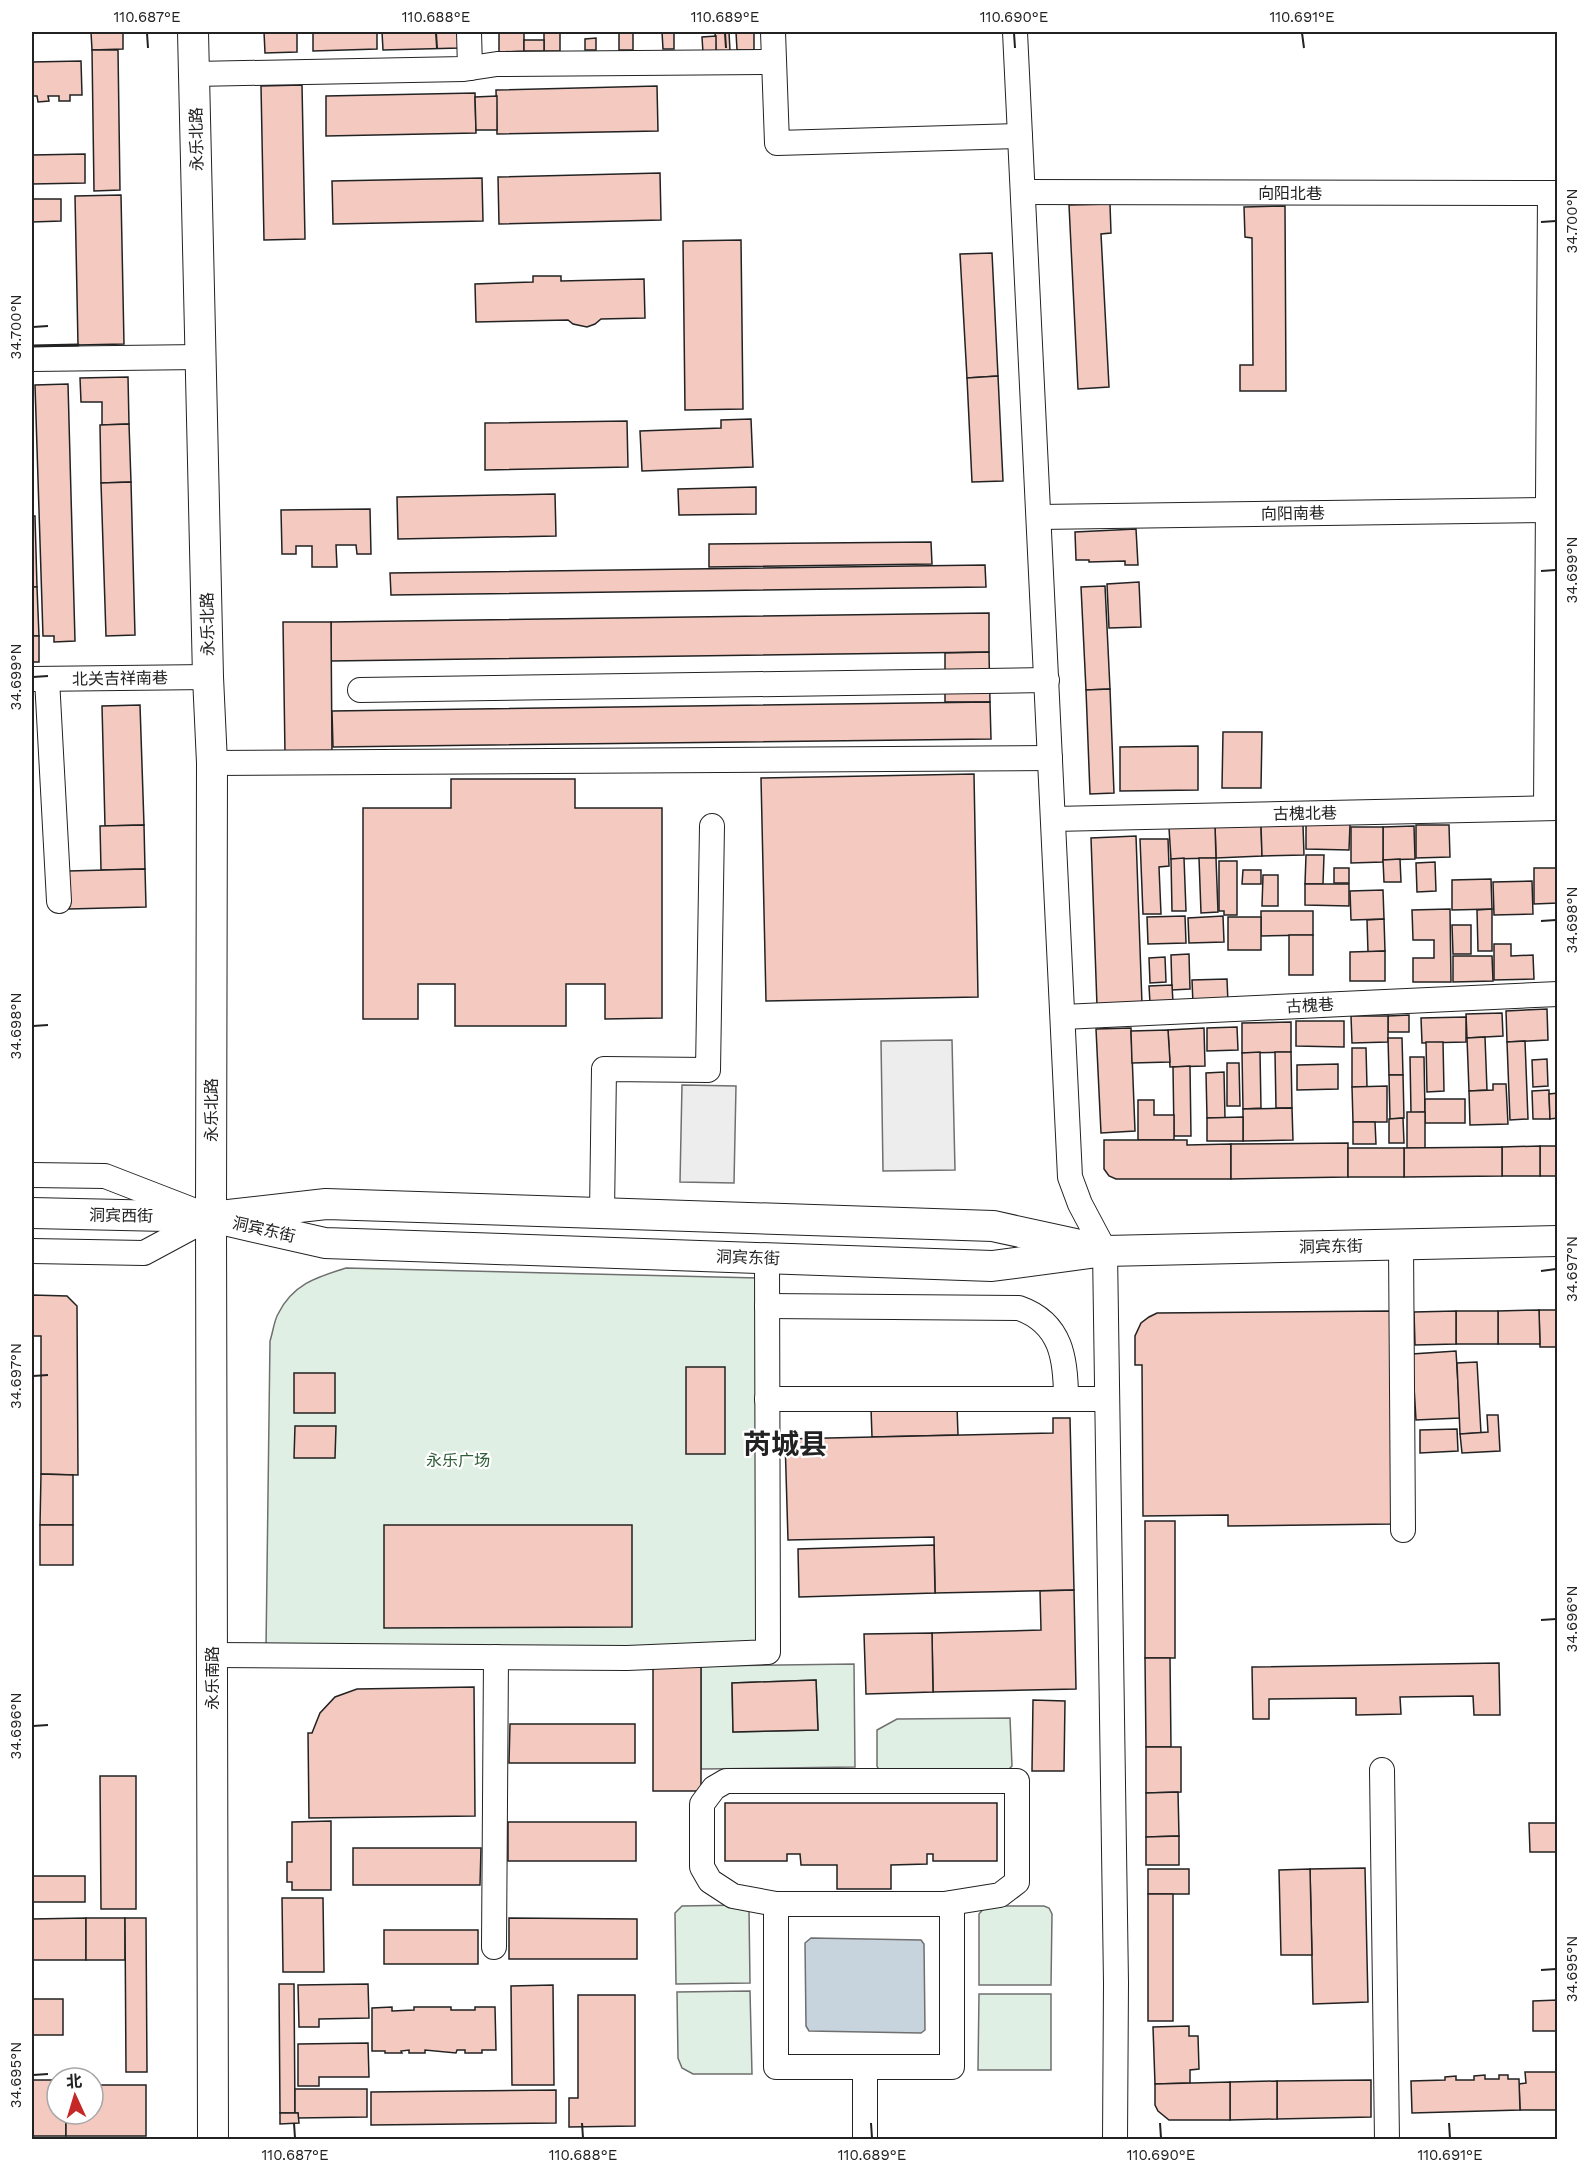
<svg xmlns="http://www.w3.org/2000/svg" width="1589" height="2171" font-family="'Work Sans','Noto Sans SC',sans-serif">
	<rect width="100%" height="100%" fill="#fff"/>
	<g fill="#e0efe3" stroke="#6f6f6f" stroke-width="1.5" fill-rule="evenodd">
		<path d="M346,1268L758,1278L761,1646L266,1649L270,1341C273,1332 274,1321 278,1314C293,1284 317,1277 346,1268Z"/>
		<path d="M854,1664L855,1767L701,1769V1666ZM816,1680L818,1730L733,1732L732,1683Z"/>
		<path d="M1010,1718L1012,1766L1006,1772H880L877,1766V1730L897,1719Z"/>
		<path d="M742,1905L749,1910L750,1983L676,1984L675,1913L682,1906Z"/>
		<path d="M986,1906H1044L1049,1908L1052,1914L1051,1985H979V1914Z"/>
		<path d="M750,1991L752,2074H693L682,2068L678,2058L677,1992Z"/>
		<path d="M979,1994H1051V2070H978Z"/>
	</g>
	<g fill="#ededed" stroke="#6f6f6f" stroke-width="1.5">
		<path d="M952,1040L955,1170L883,1171L881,1041Z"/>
		<path d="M682,1085L736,1086L734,1183L680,1182Z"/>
	</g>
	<path fill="#c7d3dd" stroke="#6f6f6f" stroke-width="1.5" d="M811,1938L921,1940L924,1944L925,2030L921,2033L809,2031L806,2026L805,1943Z"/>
	<g fill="#f3c9c0" stroke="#222" stroke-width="1.5">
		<path d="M91,32H123V49L92,50Z"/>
		<path d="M264,32H297V52L265,53Z"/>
		<path d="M313,32H377V49L313,51Z"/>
		<path d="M382,32H460V48L383,50Z"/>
		<path d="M499,32H524V51L499,52Z"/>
		<rect x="544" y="32" width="16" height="19"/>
		<rect x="619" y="32" width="14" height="18"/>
		<path d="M662,32H674V49H663Z"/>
		<path d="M715,32H729L730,51L716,52Z"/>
		<path d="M736,32H754V50H737Z"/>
		<path d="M716,36V52L703,53L702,37Z"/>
		<path d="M596,38V50H585V39Z"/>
		<rect x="524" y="40" width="20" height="11"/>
		<path d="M92,50H118L120,190L94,191Z"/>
		<path d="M81,61L82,95H70V101H59V96H48L49,101L38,102L37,96H32V62Z"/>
		<path d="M302,85L305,239L264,240L261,86Z"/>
		<path d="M657,86L658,131L497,134L496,90Z"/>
		<path d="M475,93L476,133L326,136V96Z"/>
		<path d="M497,96V130H476L475,97Z"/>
		<path d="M85,154V183L32,184V155Z"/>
		<path d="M660,173L661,220L499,224L498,177Z"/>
		<path d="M482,178L483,221L333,224L332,181Z"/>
		<path d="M121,195L124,344L78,345L75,196Z"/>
		<path d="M32,199H61V221L32,222Z"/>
		<path d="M1110,204L1111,233L1101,234L1109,387L1078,389L1069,205Z"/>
		<path d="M1285,206L1286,391H1240V365H1253L1252,238L1245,237L1244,207Z"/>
		<path d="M741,240L743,409L685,410L683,241Z"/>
		<path d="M992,253L998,376L967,378L960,254Z"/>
		<path d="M533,276H561V281L644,279L645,318L601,319L595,324L587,327L573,324L568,320L476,322L475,284L533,282Z"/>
		<path d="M998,376L1003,481L972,482L967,378Z"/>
		<path d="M128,377L129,424L102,425V402H81L80,378Z"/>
		<path d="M68,384L75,641L54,642V636H43L35,385Z"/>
		<path d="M751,419L753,467L642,471L640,431L721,428V420Z"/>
		<path d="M627,421L628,467L485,470V423Z"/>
		<path d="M129,424L131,482L101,483L100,425Z"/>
		<path d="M131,482L135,635L106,636L101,483Z"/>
		<path d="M756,487V514L679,515L678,489Z"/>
		<path d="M555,494L556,536L398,539L397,497Z"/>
		<path d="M370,509L371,554H357L356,545H336L337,567H312V546H296V554H282L281,510Z"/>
		<path d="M32,516H35L37,587H32Z"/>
		<path d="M1136,529L1138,565H1125V561L1089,562V560H1076L1075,532Z"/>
		<path d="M931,542L932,564L709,567V544Z"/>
		<path d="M985,565L986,587L391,595L390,573Z"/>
		<path d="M1139,582L1141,627L1109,628L1107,584Z"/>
		<path d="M1105,586L1110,689L1086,690L1081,587Z"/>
		<path d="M32,587H37L39,636H32Z"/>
		<path d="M989,613V652L331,661V622Z"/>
		<path d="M283,622H331L332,754H285Z"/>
		<rect x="32" y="636" width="7" height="26"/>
		<path d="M989,652L990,702H945V653Z"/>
		<path d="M1110,689L1114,793L1090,794L1086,690Z"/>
		<path d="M990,702L991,739L333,747L332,711Z"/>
		<path d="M140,705L144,825L105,826L102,706Z"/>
		<path d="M1223,732H1262L1261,788H1222Z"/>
		<path d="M1198,746V790L1120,791V747Z"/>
		<path d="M974,774L978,997L766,1001L761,778Z"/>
		<path d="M451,779H575V808H662V1018L605,1019V984H566V1026H455V984H418V1019H363V808H451Z"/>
		<path d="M1261,822L1262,856L1216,858L1215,824Z"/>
		<path d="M1306,823L1350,824L1349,850L1306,849Z"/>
		<path d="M144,825L145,869L101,870L100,826Z"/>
		<path d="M1303,825L1304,855L1262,856L1261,826Z"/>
		<path d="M1416,825H1449L1450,857L1416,858Z"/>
		<path d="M1215,826L1216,858L1171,859L1169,828Z"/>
		<path d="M1414,826L1415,859L1383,860V827Z"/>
		<path d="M1351,827H1383V862L1351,863Z"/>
		<path d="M1136,836L1142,1004L1097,1006L1091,838Z"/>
		<path d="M1140,839H1168L1169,866L1159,867L1161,914H1143Z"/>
		<path d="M1306,855H1324L1323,884H1305Z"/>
		<path d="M1184,858L1186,911H1172L1171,859Z"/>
		<path d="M1199,858H1216L1218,912L1201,913Z"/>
		<path d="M1400,859L1401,882H1384L1383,860Z"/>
		<path d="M1219,861H1237V915H1224V911H1219Z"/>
		<path d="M1435,862L1436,891L1417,892L1416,863Z"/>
		<rect x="1334" y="868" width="15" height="15"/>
		<path d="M1534,868H1558V903L1534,904Z"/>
		<path d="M145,869L146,907L69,909L68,871Z"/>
		<path d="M1243,870H1261V884H1242Z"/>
		<path d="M1263,875H1278V906H1262Z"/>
		<path d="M1491,879L1492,909L1452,910V880Z"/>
		<path d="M1532,881L1533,914L1494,915L1493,882Z"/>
		<path d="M1305,884H1349V906L1305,905Z"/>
		<path d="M1383,890L1384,919L1351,920L1350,891Z"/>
		<path d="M1450,909L1451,982H1413V958H1434V940H1413L1412,910Z"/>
		<path d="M1492,909V951H1478L1477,910Z"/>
		<path d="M1261,911H1313V935L1261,936Z"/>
		<path d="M1185,916L1186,943L1148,944L1147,917Z"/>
		<path d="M1223,916L1224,942L1189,943L1188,918Z"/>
		<rect x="1228" y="917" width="33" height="33"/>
		<path d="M1384,919L1385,951L1368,952L1367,920Z"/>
		<path d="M1452,925H1471V954H1453Z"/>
		<rect x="1289" y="935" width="24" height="40"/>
		<path d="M1494,944H1511V956L1533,955L1534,979L1494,980Z"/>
		<path d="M1385,951V981H1350V952Z"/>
		<path d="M1189,954L1190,989L1172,990L1171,955Z"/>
		<path d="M1453,956H1492L1493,981L1453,982Z"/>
		<path d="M1165,957L1166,982L1150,983L1149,958Z"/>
		<path d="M1227,979L1228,1003L1193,1004L1192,980Z"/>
		<path d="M1172,985L1173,1003H1150L1149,986Z"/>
		<path d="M1547,1009L1548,1040L1507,1042L1506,1011Z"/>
		<path d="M1502,1013L1503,1036L1467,1038L1466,1014Z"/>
		<path d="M1409,1015V1032H1388V1016Z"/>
		<path d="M1351,1016H1388V1042L1352,1043Z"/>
		<path d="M1466,1017V1042L1422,1043L1421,1018Z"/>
		<path d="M1296,1021H1344V1047L1296,1046Z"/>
		<path d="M1291,1022V1052L1242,1053V1023Z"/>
		<path d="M1237,1027L1238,1050L1207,1051V1028Z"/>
		<path d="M1131,1028L1135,1131L1101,1133L1096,1029Z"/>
		<path d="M1204,1028L1205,1066L1170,1067L1168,1030Z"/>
		<path d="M1168,1030L1170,1062L1132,1063L1131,1031Z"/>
		<path d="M1485,1037L1487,1090L1469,1091L1467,1038Z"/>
		<path d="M1388,1038H1402L1403,1075H1389Z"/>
		<path d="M1525,1041L1528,1119L1510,1120L1507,1042Z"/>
		<path d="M1426,1042H1443L1444,1091L1427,1092Z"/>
		<path d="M1352,1048H1366L1367,1087H1352Z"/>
		<path d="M1260,1052L1261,1108L1243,1109L1242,1053Z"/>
		<path d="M1275,1052H1291L1292,1108H1276Z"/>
		<path d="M1410,1057H1424L1425,1112L1411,1113Z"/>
		<path d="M1547,1059L1548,1086L1533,1087L1532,1060Z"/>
		<path d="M1227,1063H1239L1240,1106H1227Z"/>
		<path d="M1338,1064V1089L1297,1090V1065Z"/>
		<path d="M1190,1066L1191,1136H1174L1173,1067Z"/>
		<path d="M1224,1072L1225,1118H1207L1206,1073Z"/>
		<path d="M1389,1075H1403L1404,1118L1390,1119Z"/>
		<path d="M1493,1084H1506L1508,1124L1470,1125L1469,1091L1493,1090Z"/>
		<path d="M1387,1086V1122H1353L1352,1087Z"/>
		<path d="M1549,1090L1550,1119H1533L1532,1091Z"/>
		<path d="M1558,1093V1118L1550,1119L1549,1094Z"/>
		<rect x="1425" y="1099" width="40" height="24"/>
		<path d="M1138,1100H1154V1115H1174V1140H1138Z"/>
		<path d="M1292,1108L1293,1140L1243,1141V1109Z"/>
		<rect x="1407" y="1112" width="18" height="36"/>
		<path d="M1243,1117V1141H1207V1118Z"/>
		<path d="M1403,1118L1404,1143H1389V1119Z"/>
		<path d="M1353,1122H1375L1376,1144H1353Z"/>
		<path d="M1104,1140H1187V1145L1231,1144V1179H1116L1109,1176L1104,1169Z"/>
		<path d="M1348,1143V1177L1231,1179V1144Z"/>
		<rect x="1540" y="1146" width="18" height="30"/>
		<path d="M1540,1146V1176H1502V1147Z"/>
		<path d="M1502,1147V1176L1404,1177V1148Z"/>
		<rect x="1348" y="1148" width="56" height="29"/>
		<path d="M32,1295L67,1296L77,1306L78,1475L41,1474V1336H32Z"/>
		<path d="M1539,1310H1558V1347H1540Z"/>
		<path d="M1539,1310L1540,1344H1498V1311Z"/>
		<path d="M1390,1311L1393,1524L1228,1526V1515L1143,1516L1142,1365H1135V1336L1141,1323L1149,1317L1157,1313Z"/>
		<rect x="1456" y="1311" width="42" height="33"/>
		<path d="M1456,1311V1344L1415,1345L1414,1312Z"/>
		<path d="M1456,1351L1460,1418L1416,1420L1412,1354Z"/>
		<path d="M1477,1362L1481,1433L1460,1434L1457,1363Z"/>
		<rect x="686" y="1367" width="39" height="87"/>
		<rect x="294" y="1373" width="41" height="40"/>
		<path d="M957,1406L958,1435L872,1437L871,1408Z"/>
		<path d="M1487,1415H1498L1500,1451L1462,1453L1460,1434L1488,1432Z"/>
		<path d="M1053,1418H1070L1074,1590L935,1593L934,1537L788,1540L785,1439L1053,1433Z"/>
		<path d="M295,1426H336L335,1458H294Z"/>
		<path d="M1457,1429L1458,1451L1420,1453V1430Z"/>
		<path d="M41,1474L73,1475V1525H40Z"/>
		<rect x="1145" y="1521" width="30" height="137"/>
		<rect x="40" y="1525" width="33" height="40"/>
		<path d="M384,1525H632V1627L384,1628Z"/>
		<path d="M934,1545L935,1593L799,1597L798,1549Z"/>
		<path d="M1074,1590L1076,1689L933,1692L932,1633L1041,1630L1040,1591Z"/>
		<path d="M932,1633L933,1692L866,1694L864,1634Z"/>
		<path d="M1145,1658H1170L1171,1747H1146Z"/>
		<path d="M1499,1663L1500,1715H1474L1473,1696L1400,1697L1401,1714L1356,1715V1698L1269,1699V1719H1253L1252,1667Z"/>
		<rect x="653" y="1666" width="48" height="125"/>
		<path d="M816,1680L818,1730L733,1732L732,1683Z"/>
		<path d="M474,1687L475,1816L309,1818L308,1733H312L320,1713L335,1697L357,1689Z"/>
		<path d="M1033,1700L1065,1701L1064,1771H1032Z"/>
		<path d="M510,1724H635V1763H509Z"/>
		<path d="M1146,1747H1181V1792L1146,1793Z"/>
		<path d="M100,1776H136V1909H101Z"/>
		<path d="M1178,1792L1179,1836L1146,1837V1793Z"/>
		<path d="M725,1803H997V1861H933V1854H927V1864L891,1865V1889H837V1865H801L800,1854H787V1861H725Z"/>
		<path d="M331,1821V1890H292V1882H287V1862H292V1822Z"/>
		<rect x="508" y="1822" width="128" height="39"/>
		<path d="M1529,1823H1558V1885L1557,1852H1530Z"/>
		<path d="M1179,1836V1865H1146V1837Z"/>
		<path d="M353,1848H481L480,1885H353Z"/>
		<path d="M1365,1868L1368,2002L1313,2004L1310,1869Z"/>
		<rect x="1148" y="1869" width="41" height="25"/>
		<path d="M1310,1869L1312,1955H1281L1279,1870Z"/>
		<rect x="32" y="1876" width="53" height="26"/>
		<rect x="1148" y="1894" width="25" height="127"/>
		<path d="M282,1898H323L324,1972H283Z"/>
		<path d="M86,1918V1960H32V1919Z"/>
		<rect x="86" y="1918" width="39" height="42"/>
		<path d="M125,1918H146L147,2072H126Z"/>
		<path d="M509,1918L637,1919V1959H509Z"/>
		<rect x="384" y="1930" width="94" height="34"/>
		<path d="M279,1984H294L295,2113H280Z"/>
		<path d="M368,1984L369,2018L319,2019V2027H299L298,1985Z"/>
		<path d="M553,1985L554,2085H512L511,1986Z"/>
		<path d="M578,1995H635V2126L569,2127V2098H578Z"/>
		<rect x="32" y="1999" width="31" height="36"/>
		<path d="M1558,2000V2031H1533V2001Z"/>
		<path d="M392,2007V2011L414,2010V2007H451V2010H475V2007H495L496,2050H482V2053H465V2050H457L456,2053L425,2050V2053H409V2050L401,2051L402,2053H385V2051H372V2008Z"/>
		<path d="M1189,2026V2036H1198L1199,2069L1190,2070V2083L1155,2084L1153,2027Z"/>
		<path d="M368,2043L369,2077H319V2086H298V2044Z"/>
		<path d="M1525,2072H1558V2110H1520L1519,2084L1526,2083Z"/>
		<path d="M1485,2075V2079H1499V2075H1508V2079H1519L1520,2110L1412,2113L1411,2081L1445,2080V2077L1456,2076V2080H1474V2076Z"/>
		<path d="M32,2080H57V2114H66V2136H32Z"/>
		<path d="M1371,2080V2117L1277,2119V2081Z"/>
		<path d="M1277,2081V2119L1230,2120V2082Z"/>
		<path d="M1230,2082V2120H1169L1158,2111L1155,2105V2084Z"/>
		<path d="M93,2085H146V2136H66V2114H93Z"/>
		<path d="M295,2089H367V2117L298,2118V2113H295Z"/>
		<path d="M556,2090V2123L371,2125V2092Z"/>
		<path d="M280,2113H298L299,2123L280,2124Z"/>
	</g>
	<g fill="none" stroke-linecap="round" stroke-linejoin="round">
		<defs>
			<g id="minor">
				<path d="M469,32L470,68"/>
				<path d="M773,32L777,143L1020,136"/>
				<path d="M1015,32L1070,1177L1080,1204L1105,1251L1116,1983L1115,2140"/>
				<path d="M194,74L464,69L497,64L774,62"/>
				<path d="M1023,192L1558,193"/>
				<path d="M32,359L201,357"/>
				<path d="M1039,517L1548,510"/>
				<path d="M32,679L208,677"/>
				<path d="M47,679L59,901"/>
				<path d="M360,690L1047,680"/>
				<path d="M212,763L1050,758"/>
				<path d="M1546,808L1550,193"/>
				<path d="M1053,819L1558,808"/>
				<path d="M1063,1017L1558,994"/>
				<path d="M32,1175L105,1176L198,1212"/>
				<path d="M602,1213L604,1069L708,1070L712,826"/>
				<path d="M1401,1244L1403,1530"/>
				<path d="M32,1251L144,1253L211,1217"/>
				<path d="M767,1306L1019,1308C1062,1323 1066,1360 1066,1399"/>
				<path d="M767,1399H1107"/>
				<path d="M212,1655L627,1658L768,1652L767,1258"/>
				<path d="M1382,1770L1387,2140"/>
				<path d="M726,1781H1017V1882L1000,1895L944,1904H776L733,1896L710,1881L702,1867V1804L714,1788Z"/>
				<path d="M776,1904V2067H952V1903"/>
				<path d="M494,1947L496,1657"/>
				<path d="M865,2140V2067"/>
			</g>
			<g id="major">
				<path d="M193,32L208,677L212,763L211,1217L213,2140"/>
				<path d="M32,1213L211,1217L326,1204L993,1226L1084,1246"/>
				<path d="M211,1217L325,1243L992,1266L1105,1251L1558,1241"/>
			</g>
		</defs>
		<use href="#minor" stroke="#222" stroke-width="26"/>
		<use href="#major" stroke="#222" stroke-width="32"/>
		<use href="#minor" stroke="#fff" stroke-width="24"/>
		<use href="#major" stroke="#fff" stroke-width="30"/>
		<path stroke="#222" stroke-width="3" d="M32,346L78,345"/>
	</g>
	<path fill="none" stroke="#222" stroke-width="2" d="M147,33L148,48M436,33L437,48M725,33L726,48M1014,33L1015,48M1302,33L1304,48M1541,222L1556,221M33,327L48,326M1541,571L1556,570M33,677L48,676M1541,921L1556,920M33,1026L48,1025M1541,1271L1556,1269M33,1376L48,1375M1541,1620L1556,1619M33,1726L48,1725M1541,1970L1556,1969M33,2075L48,2074M294,2123L295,2138M582,2123L583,2138M871,2123L872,2138M1160,2123L1161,2138M1449,2123L1450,2138"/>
	<g text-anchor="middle" stroke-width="4.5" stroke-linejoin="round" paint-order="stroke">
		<g font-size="16" fill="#222" stroke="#fff">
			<text transform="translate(196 139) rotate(-91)" y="6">永乐北路</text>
			<text x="1290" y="199">向阳北巷</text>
			<text transform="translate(1293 513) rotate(-1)" y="6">向阳南巷</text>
			<text transform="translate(207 624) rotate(-91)" y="6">永乐北路</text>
			<text transform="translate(120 678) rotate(-1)" y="6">北关吉祥南巷</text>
			<text transform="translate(1305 813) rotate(-1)" y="6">古槐北巷</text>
			<text transform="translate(1310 1005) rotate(-3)" y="6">古槐巷</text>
			<text transform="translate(211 1110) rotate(-90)" y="6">永乐北路</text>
			<text transform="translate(121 1215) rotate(1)" y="6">洞宾西街</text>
			<text transform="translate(264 1229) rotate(13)" y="6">洞宾东街</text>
			<text transform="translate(1331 1246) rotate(-1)" y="6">洞宾东街</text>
			<text transform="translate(748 1257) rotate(2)" y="6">洞宾东街</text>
			<text transform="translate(212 1678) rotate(-90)" y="6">永乐南路</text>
		</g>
		<g font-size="16" fill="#2f5e38" stroke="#fff">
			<text x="458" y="1466">永乐广场</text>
		</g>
		<g font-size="28" font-weight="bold" fill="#222" stroke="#fff">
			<text x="785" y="1454">芮城县</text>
		</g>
	</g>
	<rect width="1589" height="2171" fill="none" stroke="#ffffff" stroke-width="66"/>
	<g transform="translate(75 2096) rotate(356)"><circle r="28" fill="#ffffff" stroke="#a7a7a7" stroke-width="1.5"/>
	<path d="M0-4.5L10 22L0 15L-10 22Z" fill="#c62828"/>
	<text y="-9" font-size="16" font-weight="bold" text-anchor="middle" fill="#222222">北</text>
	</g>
	<rect x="33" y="33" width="1523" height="2105" fill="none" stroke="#222" stroke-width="2"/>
	<g font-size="15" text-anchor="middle" fill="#222">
		<text x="147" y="22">110.687°E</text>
		<text x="436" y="22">110.688°E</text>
		<text x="725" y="22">110.689°E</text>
		<text x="1014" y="22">110.690°E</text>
		<text x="1302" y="22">110.691°E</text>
		<text transform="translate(1572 221) rotate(-90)" y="5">34.700°N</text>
		<text transform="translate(16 327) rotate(-90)" y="5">34.700°N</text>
		<text transform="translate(1572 570) rotate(-90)" y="5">34.699°N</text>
		<text transform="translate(16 677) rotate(-90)" y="5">34.699°N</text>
		<text transform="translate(1572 920) rotate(-90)" y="5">34.698°N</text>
		<text transform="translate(16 1026) rotate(-90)" y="5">34.698°N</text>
		<text transform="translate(1572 1269) rotate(-90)" y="5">34.697°N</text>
		<text transform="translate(16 1376) rotate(-90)" y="5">34.697°N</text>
		<text transform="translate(1572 1619) rotate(-90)" y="5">34.696°N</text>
		<text transform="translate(16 1726) rotate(-90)" y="5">34.696°N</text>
		<text transform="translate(1572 1969) rotate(-90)" y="5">34.695°N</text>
		<text transform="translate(16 2075) rotate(-90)" y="5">34.695°N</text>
		<text x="295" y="2160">110.687°E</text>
		<text x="583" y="2160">110.688°E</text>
		<text x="872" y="2160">110.689°E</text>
		<text x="1161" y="2160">110.690°E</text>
		<text x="1450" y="2160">110.691°E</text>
	</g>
</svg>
